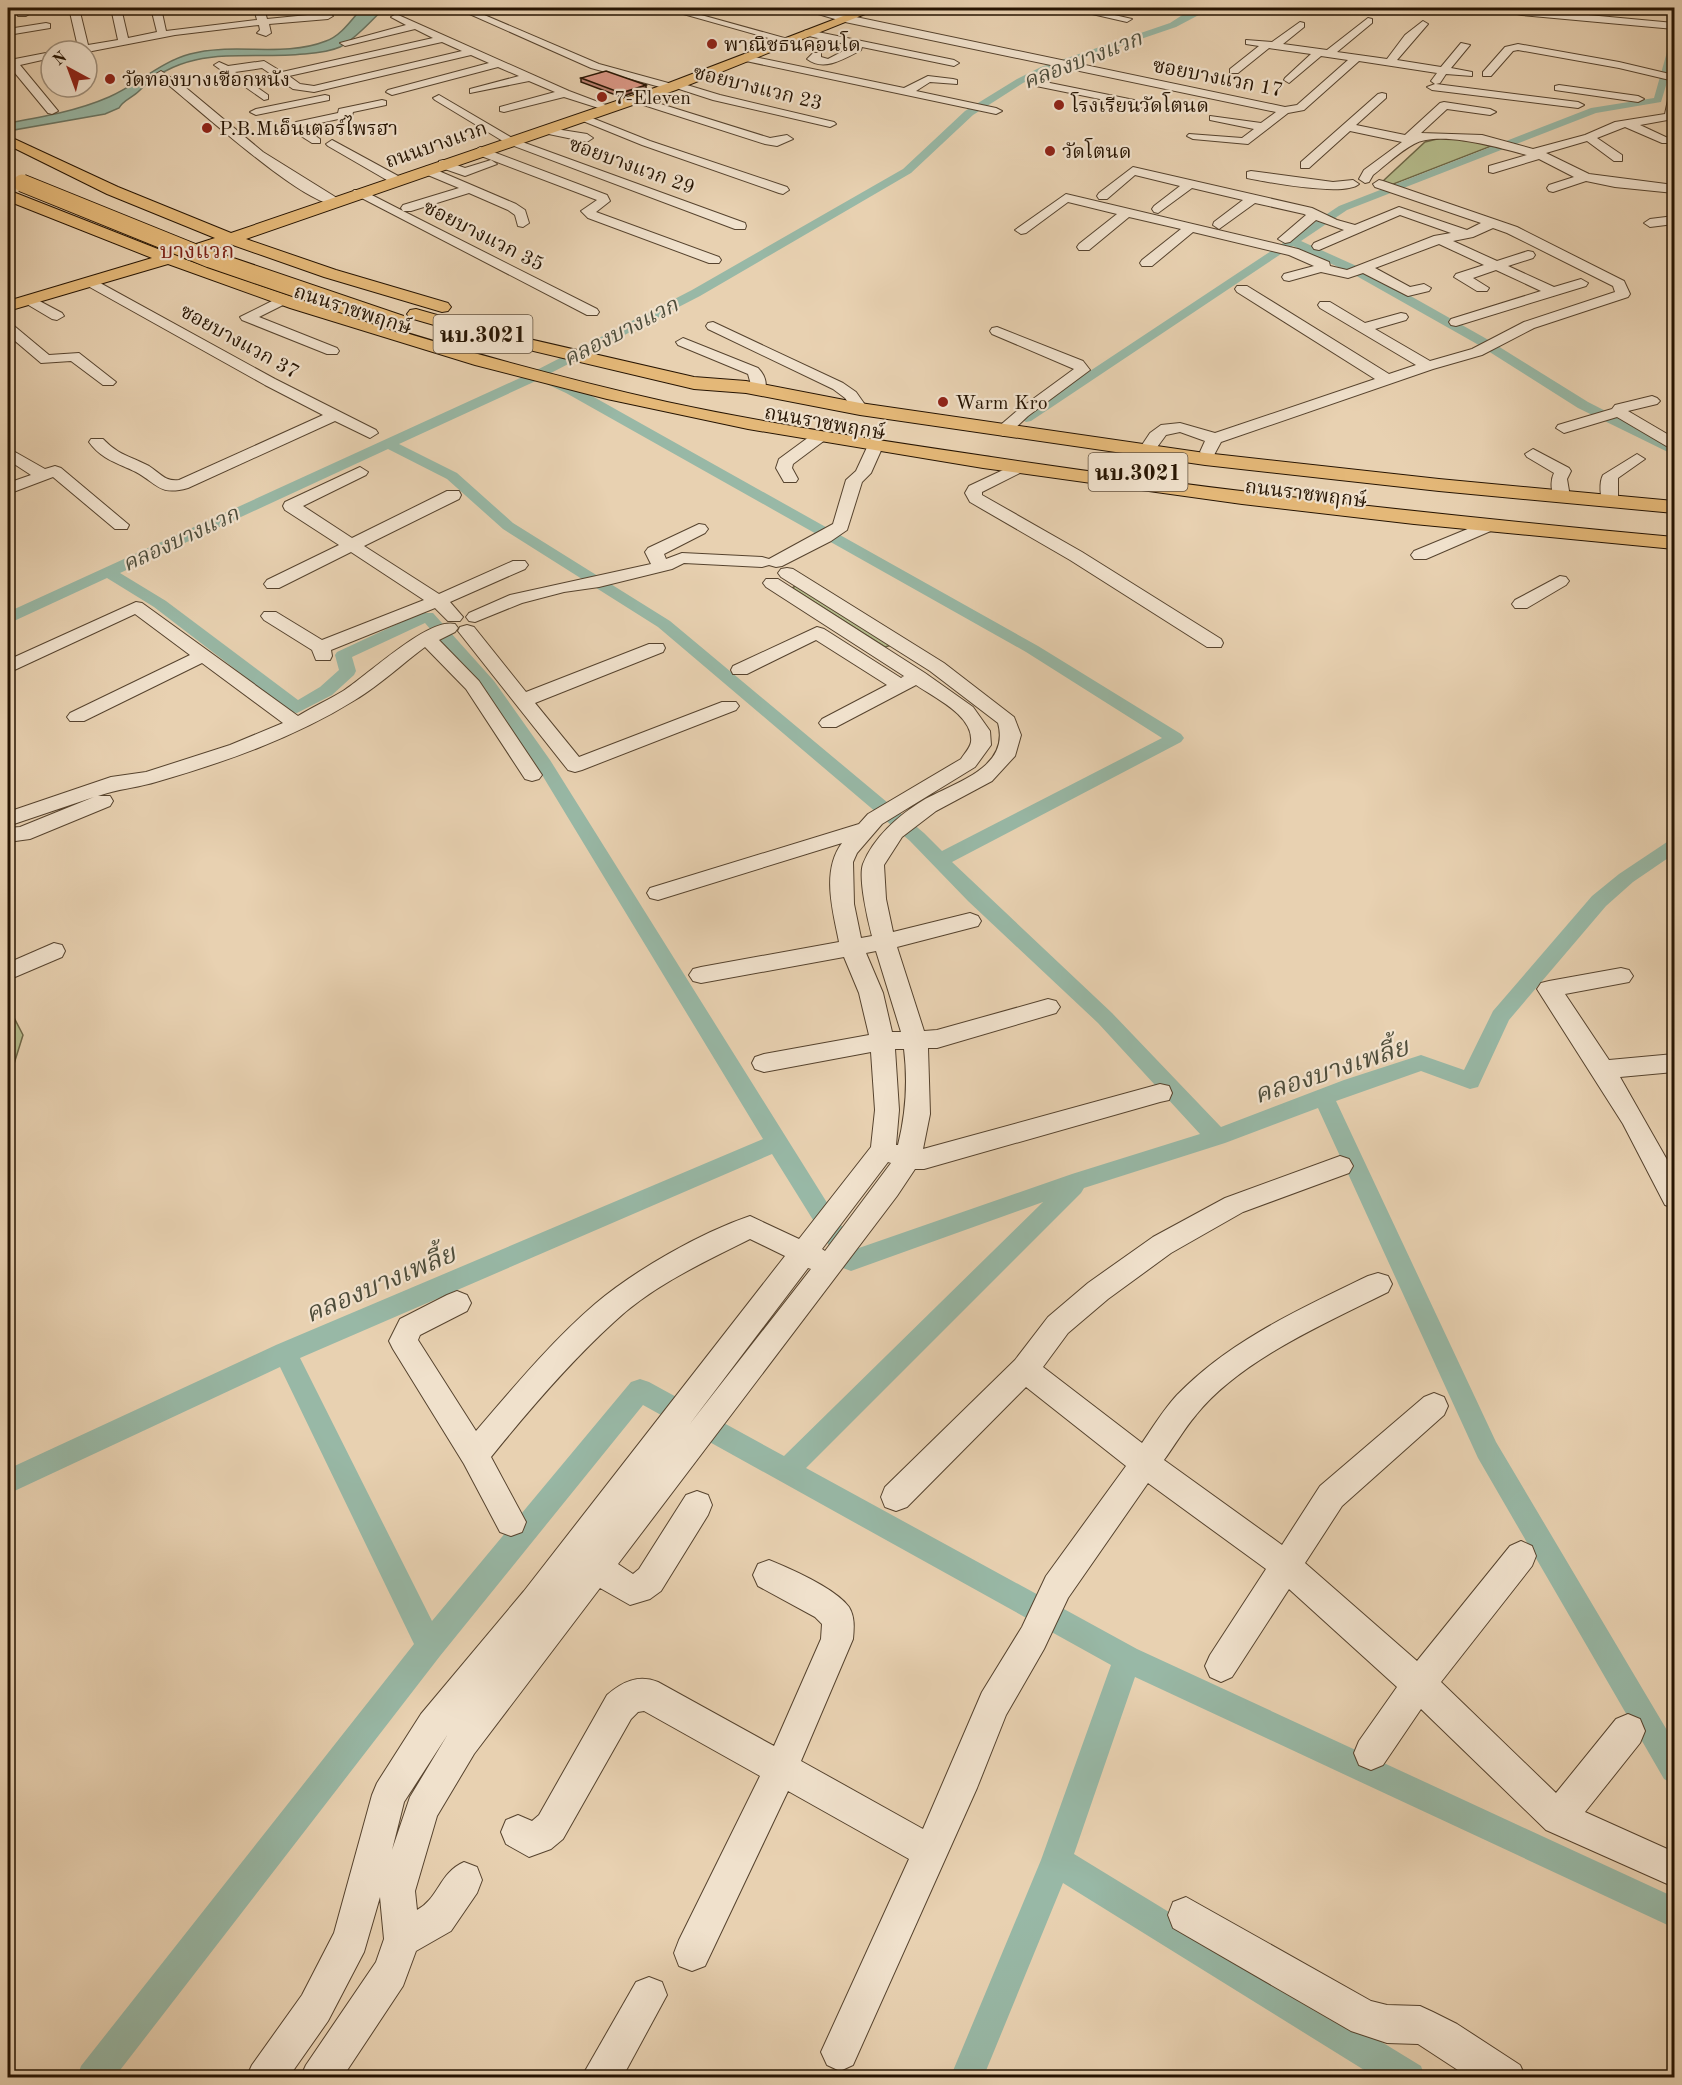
<svg xmlns="http://www.w3.org/2000/svg" width="1682" height="2085" font-family="'Old Standard TT','Noto Serif Thai',serif">
	<rect width="100%" height="100%" fill="#e8d1b1"/>
	<filter id="stains"><feTurbulence type="fractalNoise" baseFrequency=".00333" numOctaves="4"/><feColorMatrix values="0 0 0 0 .2 0 0 0 0 .09 0 0 0 0 .02 0 0 0 .5 -.17"/></filter>
	<radialGradient id="worn" r=".72"><stop offset=".6" stop-color="#630" stop-opacity="0"/><stop offset="1" stop-color="#630" stop-opacity=".3"/></radialGradient>
	<g fill="#b5bc8c" stroke="#6e6847" stroke-width="1.5">
		<path d="M1441,138H1463L1494,145L1391,185L1383,181L1425,142Z"/>
		<path d="M797,585L892,645L885,647L792,588Z"/>
		<path d="M8,1006L23,1035L14,1064L8,1072Z"/>
	</g>
	<path fill="#98b8a6" stroke="#6a7664" stroke-width="1.5" d="M362,8H385C371,20 357,38 340,47C329,52 316,53 304,54C245,60 186,43 139,91C132,98 123,100 119,108L105,114L8,131V123C42,117 77,111 109,97C137,85 160,62 190,54C234,42 283,58 326,41C341,36 352,19 362,8Z"/>
	<g fill="none" stroke-linecap="round" stroke-linejoin="round">
		<g fill="#98b8a6" fill-rule="evenodd">
			<path d="M1201,8H1212L1176,27L1047,71L1023,83L973,115L911,173L700,296L547,375L576,387L1038,646L1181,734L1184,738L1181,742L952,862L1112,1013L1221,1127L1344,1080L1421,1055L1464,1070L1493,1011L1592,896L1619,874L1667,842L1674,840V854L1633,882L1606,906L1509,1020L1478,1087L1470,1089L1421,1071L1336,1101L1496,1442L1674,1742V1784L1664,1779L1478,1458L1318,1108L1225,1143L1084,1188L1081,1193L806,1468L1137,1649L1674,1897V1928L1135,1677L1074,1854L1421,2066L1425,2078H1377L1063,1883L983,2078H950L1041,1860L1111,1665L643,1405L440,1656L114,2078H77L81,2066L414,1644L280,1367L8,1494V1469L276,1345L763,1139L533,760L482,689L425,623L352,657L356,671L354,675L332,695L297,713L291,712L154,607L107,578L14,621L8,623V612L531,373L692,290L903,169L965,111L1017,79L1041,67L1170,23L1184,14ZM538,380L566,393L1026,652L1162,738L942,851L924,833L670,621L513,523L457,473L399,444ZM388,449L447,479L503,529L658,627L910,841L968,901L1098,1023L1200,1134L1072,1174L856,1249L550,760L494,681L433,613H421L337,652L335,655L339,670L320,687L298,700L166,601L120,573ZM772,1154L843,1268L851,1271L1043,1202L784,1456L649,1382L640,1379L631,1382L432,1621L300,1358Z"/>
			<path d="M1674,42V59L1661,102L1596,113L1347,210L1301,241L1361,268L1485,338L1588,402L1674,446V455L1578,408L1477,344L1353,274L1293,246L1031,421L1026,422L1019,418L1339,206L1591,108L1654,98L1669,45Z"/>
		</g>
		<defs>
			<g id="minor">
				<path d="M27,8H39L26,16H18V12Z"/>
				<path d="M69,8H79L88,45L118,40L111,8H121L128,38L157,32L151,8H161L166,31L257,20L254,8H264L267,19L328,13L333,16L328,19L269,24L271,33L266,36L257,33L260,30L259,25L175,35L87,52L69,51L78,47Z"/>
				<path d="M456,8H468L599,64L672,84L677,82L720,95L834,122L836,124L830,127L713,100L676,88L671,90L591,68Z"/>
				<path d="M662,8H676L795,41L790,44Z"/>
				<path d="M798,8H813L1285,107L1297,105L1348,60L1321,56L1289,83L1284,80L1285,78L1311,54L1269,48L1238,73H1230V69L1259,46L1246,44V40L1272,42L1300,22L1304,23V27L1283,44L1327,50L1368,18L1372,19V23L1337,52L1387,59L1405,35L1423,21L1428,24L1397,60L1441,67L1461,43L1470,45L1451,68L1472,72V76L1446,74L1440,83L1436,84L1578,102L1584,105L1578,108L1432,90L1427,87L1435,84L1431,81L1437,73L1359,61L1304,110L1288,113L1248,144L1193,139L1187,136L1189,134L1242,138L1254,129L1210,120V116L1261,123L1276,112L845,22Z"/>
				<path d="M1066,8H1084L1132,19L1127,22Z"/>
				<path d="M1512,8L1674,23V29L1522,15L1512,13Z"/>
				<path d="M396,14L569,91L614,108L608,111L564,97L504,112L500,111V107L555,92L529,81L470,93V89L519,76L498,67L392,95L386,92L388,90L489,63L471,55L314,92L293,89L262,68L235,72L268,95V99L264,100L214,65L219,62L228,66L264,61L282,72L433,38L415,29L345,46L340,43L406,25L391,17ZM442,42L462,51L314,86L300,84L289,76Z"/>
				<path d="M46,23L50,24V28L8,35V29Z"/>
				<path d="M808,30L954,60L959,63L954,66L862,47L861,50C844,59 824,72 807,59L813,53H821V57L828,59L849,48L841,43L804,35V31Z"/>
				<path d="M1518,44L1619,62L1674,75V81L1619,68L1518,50L1513,51L1491,76H1483V72L1505,47Z"/>
				<path d="M51,52V58L20,65L58,111L52,114L48,113L10,67H8V54L15,59Z"/>
				<path d="M745,55L904,88L928,76L953,79L957,80V84L930,82L916,91L996,108L1002,111L996,114L741,60L740,58Z"/>
				<path d="M161,71L185,87L263,152L337,198L339,201L337,204C308,211 186,97 157,76L156,74Z"/>
				<path d="M1040,81L1144,102L1150,105L1144,108L1036,86V82Z"/>
				<path d="M1559,85L1638,96L1644,99L1638,102L1555,90V86Z"/>
				<path d="M1382,93L1386,94V98L1356,125L1405,135L1440,103L1444,102L1490,109L1496,112L1490,115L1447,109L1421,133L1482,135L1533,149L1585,135L1615,122L1665,114L1668,100L1674,97L1673,119L1640,125L1670,139V143H1662L1625,127L1597,138L1622,155V161H1614L1587,141L1546,153L1589,174L1674,185V193L1615,187L1586,181L1553,192L1549,191L1547,188L1549,185L1574,177L1539,159L1493,173L1489,172V166L1527,155C1500,148 1440,130 1414,144C1399,152 1386,165 1373,175L1369,182L1365,183L1359,179L1364,170L1402,142L1350,131L1309,168H1301V162L1378,94Z"/>
				<path d="M325,95L329,96V100L256,115L250,112L256,109Z"/>
				<path d="M439,95L514,139L745,223L746,226L745,229H735L506,143L435,100L433,98Z"/>
				<path d="M635,96L770,138L787,135L793,139L777,146L765,144L631,101L629,99Z"/>
				<path d="M382,100L386,101V105L353,112L352,116L302,127L320,139V143H312L287,127L296,122L338,113L339,109Z"/>
				<path d="M582,114L650,141L787,187L789,190L783,194L779,193L642,145L578,119V115Z"/>
				<path d="M543,127L587,134L593,138L587,142L539,132V128Z"/>
				<path d="M332,140L400,177L402,180L396,184L392,183L328,146L326,144Z"/>
				<path d="M480,147L607,195L610,201L596,212L719,257L721,260L719,263H709L588,218L581,211L597,200L476,154L474,151Z"/>
				<path d="M443,160L465,168L491,160L497,164L465,176L439,167V161Z"/>
				<path d="M427,166L516,204L525,210L529,223L523,227L518,226L515,215L508,210L469,193L411,211H403L597,309L599,312L597,315H587L352,193L354,190H362L403,211L401,208L403,205L459,188L423,173L421,170Z"/>
				<path d="M1133,167L1312,208L1337,220L1355,225L1399,207L1467,230L1481,223L1375,187L1373,184L1379,180L1383,181L1517,227L1624,281L1630,294L1628,297L1534,328L1482,355L1433,369L1221,442L1214,455H1202L1200,452L1205,441L1180,432L1166,435L1152,454H1140L1138,451L1150,433L1161,425L1180,423L1215,433L1375,379L1237,292L1235,289L1237,286H1247L1389,374L1416,365L1320,308L1318,305L1320,302H1330L1365,323L1401,313L1406,314L1408,317L1406,320L1375,329L1430,361L1472,349L1524,322L1615,292L1613,286L1507,233L1493,228L1473,237L1453,241L1497,261L1528,251L1533,252L1535,255L1533,258L1508,266L1554,287L1581,279L1588,283L1586,286L1456,326L1451,325L1449,322L1451,319L1541,291L1496,270L1473,278L1489,288L1487,291H1477L1454,277L1456,274L1484,265L1439,244L1375,268L1410,287L1424,284L1431,288L1429,291L1408,296L1363,273L1348,278L1321,272L1289,281L1284,280L1282,277L1284,274L1314,266L1289,255L1193,232L1152,266H1142L1140,263L1142,260L1181,229L1129,217L1089,250H1079L1077,247L1079,244L1117,214L1068,202L1026,233L1021,234L1015,230L1066,194L1298,249L1329,262L1330,266L1347,270L1434,236L1451,233L1400,215L1319,250L1314,249L1312,246L1314,243L1344,230L1316,220L1290,242L1285,243L1278,239L1306,215L1304,214L1255,203L1219,229L1213,225L1214,222L1243,200L1192,188L1158,213L1154,212L1152,209L1154,206L1180,186L1135,175L1107,199H1099L1097,196L1099,193Z"/>
				<path d="M1251,171L1333,182L1353,180L1359,184C1345,197 1267,182 1247,178V172Z"/>
				<path d="M1674,216V224L1650,227L1644,223L1650,219Z"/>
				<path d="M91,278L275,379L376,430L378,433L370,438L335,421L188,488C159,496 158,484 136,472C118,463 102,460 89,442L91,439H103C118,455 130,456 149,466C160,473 165,482 179,480L323,415L265,385L86,285L84,282Z"/>
				<path d="M30,296L62,313L64,316L57,320L52,319L25,303L23,300Z"/>
				<path d="M282,296L287,297L289,300L287,303L259,317L337,348L339,351L337,354H327L242,320L240,317Z"/>
				<path d="M713,322L843,383L856,392L868,409L865,412H855L845,398L833,389L708,329L706,326L708,323Z"/>
				<path d="M8,324L13,325L49,355L79,353L116,382L113,385H103L71,361L41,363L8,335Z"/>
				<path d="M997,327L1083,361L1090,370L1028,416L1009,434L1003,436L995,431L997,428L1018,410L1074,369L992,334L990,331L992,328Z"/>
				<path d="M683,338L758,368C764,374 769,384 763,392H753L748,374L678,345L676,342Z"/>
				<path d="M1652,396L1657,398L1660,401L1657,404L1628,411L1674,438V449L1668,447L1617,417L1564,433L1556,428L1558,425L1612,409L1615,405Z"/>
				<path d="M819,432L825,434L827,437L825,440L793,464L792,468L798,479L796,482H784L776,468L779,459L813,434Z"/>
				<path d="M875,441L883,446L871,473L862,482L847,530L831,541L782,566L776,567L769,565L762,567L684,563L672,569L599,587L564,592L522,603L475,622L469,621L466,617L469,613L510,595L651,564L645,552L648,548L699,524L705,525L708,529L705,533L664,554L666,559L682,553L762,557L769,559L833,524L846,480L856,471L869,443Z"/>
				<path d="M8,448L45,469L55,466L61,468L129,525L127,529H115L53,477L8,494V483L31,475L8,460Z"/>
				<path d="M1533,449L1569,468L1571,471L1567,479L1570,497L1568,501H1556C1551,493 1550,481 1554,473L1527,457L1525,454Z"/>
				<path d="M1637,454L1645,459L1618,478V501L1610,506L1604,505C1600,498 1599,482 1603,475Z"/>
				<path d="M1018,463L1024,465L1026,468L1024,471L982,492V495L1082,552L1221,639L1223,643L1221,647H1207L1070,560L970,502L965,493L969,486Z"/>
				<path d="M360,467L368,472L366,475L303,506L352,538L447,491H459L461,495L459,499L364,546L439,594L513,561H525L528,565L525,569L450,602L463,617L460,621H448L435,608L331,650L332,656L330,660H316L312,650L264,620L261,616L264,612H276L322,640L424,600L351,552L279,588H267L264,584L267,580L339,545L285,510L283,506L285,502Z"/>
				<path d="M1487,521L1493,522L1495,526L1493,530L1426,559H1414L1411,555L1414,551Z"/>
				<path d="M787,568L793,569L944,663L1014,717L1021,735L1015,756L992,781L936,811L902,837L884,865L886,899L893,932L970,913L978,916L981,921L978,926L897,947L924,1031L937,1030L1048,999L1056,1001L1060,1007L1056,1013L937,1048H928L930,1114L923,1149L1160,1084L1169,1086L1172,1093L1169,1100L1160,1102L924,1169H915L897,1196L618,1564L633,1574L639,1569L686,1495L697,1491L708,1495L712,1505L708,1515L661,1591L650,1599L630,1605L600,1588L474,1754L437,1816L415,1891L417,1910C439,1898 439,1873 464,1862L477,1867L482,1880L477,1893L451,1931L416,1951L403,1986L342,2078H300L306,2065L376,1962L384,1939L380,1897L364,1952L328,2021L288,2078H246L252,2065L302,1995L334,1933L372,1795L377,1783L421,1714L524,1591L785,1256L750,1239C704,1262 652,1286 614,1322C569,1363 529,1410 491,1457L526,1522L522,1532L511,1536L500,1532L464,1464L393,1349L389,1341L400,1319L447,1295L457,1291L467,1295L471,1303L467,1311L420,1335L418,1340L476,1431C513,1388 551,1342 595,1304C635,1270 700,1233 750,1216L799,1239L871,1147L875,1110L871,1052L764,1072L755,1069L752,1063L755,1057L764,1054L869,1035L859,993L844,957L701,983L693,981L689,975L693,969L701,967L839,942C833,911 821,871 842,843L658,900L650,898L647,893L650,888L859,824L868,814L961,759C964,754 970,748 971,742C974,716 935,698 916,685L836,727H822L819,723L822,719L887,685L816,640L747,674H733L731,670L733,666L817,627L824,629L901,678L904,676L766,587L763,583L766,579H778L925,673L973,707L990,731L991,745L975,767L882,824L857,853L853,862L854,904L861,938L872,936C868,921 858,878 863,864C873,838 899,815 922,801C952,783 1011,769 998,723L930,671L781,577L778,573L781,569ZM876,951L901,1032H892L883,993L866,953ZM895,1049H904C908,1082 906,1113 898,1145H896L899,1110ZM888,1162L891,1163L825,1251L822,1249ZM808,1268L811,1269L689,1425ZM448,1734L410,1797L392,1850L404,1802Z"/>
				<path d="M1560,576L1566,577L1569,581L1566,585L1527,608H1515L1512,604L1515,600Z"/>
				<path d="M136,602L142,603L298,716C313,707 328,700 343,691C367,676 428,617 455,624L458,628L455,632L439,640L479,681L542,775L539,779L532,781L525,779L466,689L425,647C402,664 380,685 355,700C294,738 225,762 156,782C136,788 117,789 98,796H110L113,801L110,806L30,839L8,842V828L20,827L94,797L8,826V812L111,777L146,772L230,745L283,723L202,663L84,721H70L67,717L70,713L190,655L135,614L8,673V660Z"/>
				<path d="M467,625L474,627L526,692L649,644H663L665,648L663,652L535,703L579,757L722,702H736L739,706L736,710L582,770L575,772L568,770L458,631L460,627Z"/>
				<path d="M54,943L62,945L65,951L62,957L8,980V963Z"/>
				<path d="M1621,968L1629,970L1633,976L1629,982L1565,994L1609,1060L1674,1054V1072L1620,1077L1674,1172V1208L1665,1205L1623,1124L1537,989L1541,983L1549,981Z"/>
				<path d="M1340,1156L1349,1159L1353,1166L1349,1173L1243,1212L1171,1253L1108,1299L1068,1333L1043,1367L1142,1443C1153,1427 1164,1409 1177,1395C1230,1340 1302,1308 1368,1276L1378,1273L1388,1276L1392,1284L1388,1292C1326,1323 1240,1360 1196,1415C1184,1429 1175,1445 1164,1460L1282,1545L1320,1486L1424,1397L1434,1393L1444,1397L1448,1406L1444,1415L1342,1506L1305,1563L1417,1661L1510,1546L1521,1541L1532,1546L1536,1556L1532,1566L1441,1682L1556,1793L1616,1719L1628,1714L1640,1719L1645,1731L1640,1743L1585,1812L1674,1852V1887L1546,1830L1421,1709L1383,1765L1371,1770L1359,1765L1354,1753L1359,1741L1397,1687L1289,1589L1232,1677L1221,1682L1210,1677L1205,1666L1210,1655L1266,1569L1148,1483L1068,1598L1044,1649L1006,1715L977,1788L853,2065L840,2071L827,2065L821,2052L909,1859L788,1791L705,1966L692,1971L679,1966L674,1953L679,1940L760,1776L644,1711L638,1712L631,1719L563,1839L551,1849L529,1857L506,1844L501,1832L506,1820L518,1815L532,1821L539,1815L607,1695C622,1682 638,1674 658,1682L774,1746L821,1639L822,1624L815,1617L758,1586L753,1575L758,1564L769,1560C791,1569 835,1588 849,1607C855,1617 854,1628 853,1639L801,1761L923,1829L982,1692L1022,1627L1046,1576L1126,1466L1026,1387L907,1507L896,1511L885,1507L881,1497L885,1487L1015,1360L1048,1317L1088,1283L1153,1237L1225,1198Z"/>
				<path d="M1186,1897L1371,2001L1387,2005L1420,2006L1433,2012L1457,2024L1520,2065L1526,2078H1470L1418,2044L1387,2043L1351,2031L1173,1928L1168,1915L1173,1902Z"/>
				<path d="M649,1977L662,1982L667,1995L622,2078H581L636,1982Z"/>
			</g>
			<g id="major">
				<path d="M864,8H880L676,90L246,239L336,270L448,303L451,307L448,311L442,312L324,277L230,244L184,259C342,316 503,365 667,402C774,425 883,441 991,457C1218,491 1446,516 1674,537V549L1414,524L1242,504L983,468L748,429L607,399L475,365L290,308L168,264L8,311V301L152,258L8,201V190L168,253L215,238L107,194L8,145V136L118,187L231,233L666,84Z"/>
				<path d="M416,309L490,330L694,377L746,381L860,403L1205,453L1439,479L1674,501V513L1439,491L1205,465L860,415L746,393L694,389L479,338L410,318L407,314L410,310Z"/>
			</g>
		</defs>
		<use href="#minor" stroke="#56432e" stroke-width="2"/>
		<use href="#major" stroke="#261402" stroke-width="2"/>
		<use href="#minor" fill="#f0e1cc" fill-rule="evenodd"/>
		<use href="#major" fill="#e4b878" fill-rule="evenodd"/>
		<defs>
			<path id="major-bridge" d="M22,183L210,259L401,324"/>
		</defs>
		<use href="#major-bridge" stroke="#261402" stroke-width="19" stroke-linecap="butt"/>
		<use href="#major-bridge" stroke="#e4b878" stroke-width="17"/>
	</g>
	<path fill="#bd8374" stroke="#261402" stroke-width="1.5" d="M581,78L646,88L621,97L581,82Z"/>
	<path fill="#9a6a5e" stroke="#261402" stroke-width="1.5" d="M646,85V88L621,97V93Z"/>
	<path fill="#dc9887" stroke="#261402" stroke-width="1.5" d="M606,71L646,85L621,93L581,78Z"/>
	<g fill="#8f2418" stroke="#f0e1cc" stroke-width="2">
		<circle cx="712" cy="44" r="6"/>
		<circle cx="110" cy="79" r="6"/>
		<circle cx="602" cy="97" r="6"/>
		<circle cx="1059" cy="105" r="6"/>
		<circle cx="207" cy="128" r="6"/>
		<circle cx="1050" cy="151" r="6"/>
		<circle cx="943" cy="402" r="6"/>
	</g>
	<g text-anchor="middle" stroke-width="4.5" stroke-linejoin="round" paint-order="stroke">
		<g font-size="20" fill="#261402" stroke="#f0e1cc" text-anchor="start">
			<text x="724" y="51">พาณิชธนคอนโด</text>
			<text x="122" y="86">วัดทองบางเชือกหนัง</text>
			<text x="614" y="104">7-Eleven</text>
			<text x="1071" y="112">โรงเรียนวัดโตนด</text>
			<text x="219" y="135">P.B.Mเอ็นเตอร์ไพรฮา</text>
			<text x="1062" y="158">วัดโตนด</text>
			<text x="955" y="409">Warm Kro</text>
		</g>
		<g font-size="20" fill="#261402" stroke="#f0e1cc">
			<text transform="translate(1218 77) rotate(11)" y="7">ซอยบางแวก 17</text>
			<text transform="translate(758 87) rotate(14)" y="7">ซอยบางแวก 23</text>
			<text transform="translate(436 144) rotate(-19)" y="7">ถนนบางแวก</text>
			<text transform="translate(632 165) rotate(20)" y="7">ซอยบางแวก 29</text>
			<text transform="translate(484 235) rotate(27)" y="7">ซอยบางแวก 35</text>
			<text transform="translate(353 309) rotate(18)" y="7">ถนนราชพฤกษ์</text>
			<text transform="translate(240 341) rotate(29)" y="7">ซอยบางแวก 37</text>
			<text transform="translate(825 422) rotate(10)" y="7">ถนนราชพฤกษ์</text>
			<text transform="translate(1306 493) rotate(7)" y="7">ถนนราชพฤกษ์</text>
		</g>
		<g font-size="22" font-style="italic" fill="#4e4d3b" stroke="#f0e1cc">
			<text transform="translate(1082 59) rotate(-21)" y="8">คลองบางแวก</text>
			<text transform="translate(620 331) rotate(-27)" y="8">คลองบางแวก</text>
			<text transform="translate(180 538) rotate(-25)" y="8">คลองบางแวก</text>
		</g>
		<g font-size="22" fill="#7a1f14" stroke="#f0e1cc">
			<text x="197" y="258">บางแวก</text>
		</g>
		<g fill="#f0e1cc" stroke="#63523f" stroke-width="1.5">
			<rect x="433.5" y="315" width="99" height="38" rx="4.5"/>
			<rect x="1088.5" y="453" width="99" height="38" rx="4.5"/>
		</g>
		<g font-size="22" font-weight="bold" fill="#261402">
			<text x="483" y="342">นบ.3021</text>
			<text x="1138" y="480">นบ.3021</text>
		</g>
		<g font-size="26" font-style="italic" fill="#4e4d3b" stroke="#f0e1cc">
			<text transform="translate(1331 1070) rotate(-18)" y="9">คลองบางเพลี้ย</text>
			<text transform="translate(380 1283) rotate(-23)" y="9">คลองบางเพลี้ย</text>
		</g>
	</g>
	<rect width="1682" height="2085" fill="none" stroke="#e8d1b1" stroke-width="30"/>
	<rect x="9" y="9" width="1664" height="2067" fill="none" stroke="#261402" stroke-width="3"/>
	<rect x="15" y="15" width="1652" height="2055" fill="none" stroke="#261402" stroke-width="1.5"/>
	<g transform="translate(69 69) rotate(319)"><circle r="28" fill="#f0e1cc" stroke="#9f8f7b" stroke-width="1.5"/>
	<path d="M0-4.5L10 22L0 15L-10 22Z" fill="#8f2418"/>
	<text y="-9" font-size="16" font-weight="bold" text-anchor="middle" fill="#261402">N</text>
	</g>
	<rect width="100%" height="100%" filter="url(#stains)"/>
	<rect width="100%" height="100%" fill="url(#worn)"/>
</svg>
